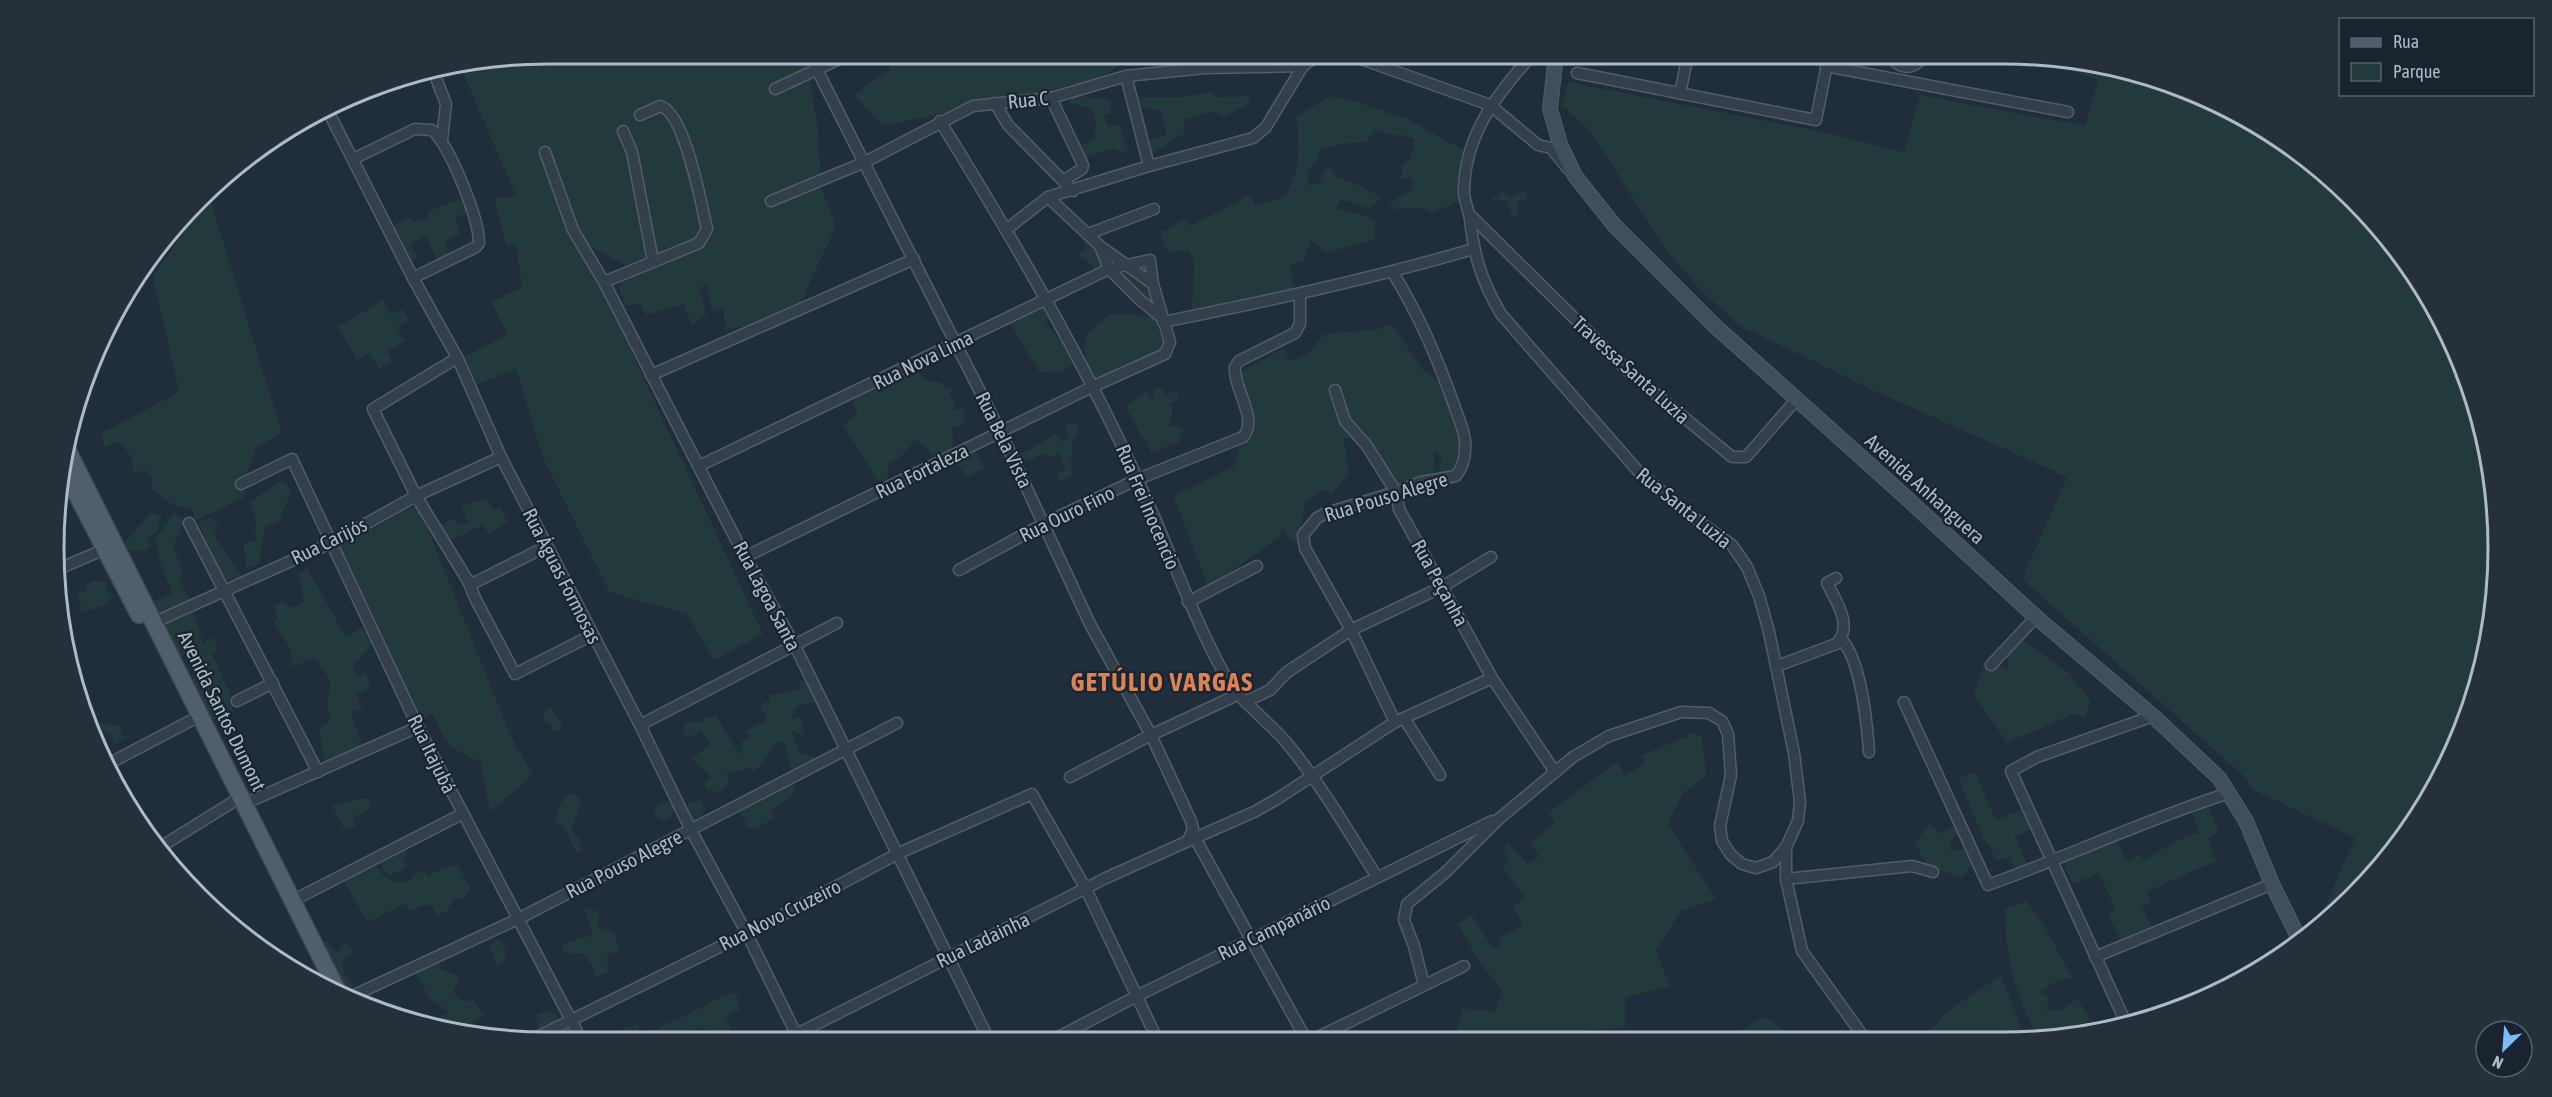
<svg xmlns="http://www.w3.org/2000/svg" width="2552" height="1097" font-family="'Asap Condensed',sans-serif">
	<rect width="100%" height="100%" fill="#202d3a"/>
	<g fill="#223a3b">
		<path d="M549,54H788L803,56L808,67L819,137L820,185L836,226L797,311L756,325L725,330L724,308L712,313L707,285L700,288L706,315L692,325L683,304L646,315L640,303L625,306L619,288L627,266L580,241L763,634L714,660L687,614L609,592L543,458L516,369L475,385L463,357L508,335L491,302L522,287L516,246L506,245L494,199L516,196L462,71L442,80L435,73Z"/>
		<path d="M887,54H1126L1127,57L1104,77L1020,97L883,126L854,95L871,81L890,71Z"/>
		<path d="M2039,60L2163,80L2251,120L2330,177L2396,248L2447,330L2481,421L2488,461L2497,517L2494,613L2472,708L2414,824L2387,853L2383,851L2387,853L2319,925L2318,921L2355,838L2251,789L2246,778L2022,579L2067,477L1879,393L1742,327L1701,291L1665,249L1591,132L1562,105L1568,82L1824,132L1904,152L1920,95L2085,126L2098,80Z"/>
		<path d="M1211,92L1215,97L1250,96L1248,104L1224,117L1212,111L1184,120L1185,133L1149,155L1148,141L1167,135L1161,111L1141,107L1137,97H1181Z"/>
		<path d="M1072,95L1110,100L1112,112L1104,115L1108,126L1119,125L1129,151L1121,152L1112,148L1087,157L1080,145L1094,139L1096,120L1091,109L1069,103Z"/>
		<path d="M1329,96L1360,103L1409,120L1464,150V175L1459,201L1432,213L1418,207L1396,210L1389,203L1413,189L1412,178H1401L1403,163L1408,162L1414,147V139L1402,135L1393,136L1375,129L1367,142L1340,144L1320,150L1317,161L1307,171L1309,186L1319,183L1328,165L1337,177L1364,187L1381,197L1369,209L1341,199L1336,208L1364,215L1375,222V239L1326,253L1311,240L1304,261L1290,266L1295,292L1192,310L1194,263L1188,250L1168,252L1157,226L1164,232L1184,218L1190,226L1250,195L1255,206L1284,197C1301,170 1300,148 1296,117Z"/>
		<path d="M1496,188L1510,197L1526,190L1527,201L1517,200L1520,212L1518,211L1517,216L1513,218L1507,200H1493V196L1498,198L1500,195Z"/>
		<path d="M209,195L282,433L257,447L245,477L244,498L195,521L192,509L174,506L150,487L153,481L146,470L133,474L132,458L119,441L104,448L102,433L179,392L153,277Z"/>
		<path d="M463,198L470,212L455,218L461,233L444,241L452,256L439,262L425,236L411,244L418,258L411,262L393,225L412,217L414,223L429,217L427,212Z"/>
		<path d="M1091,240L1100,246L1106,268L1091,275V272L1095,268L1080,256V252L1085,249L1084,241Z"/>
		<path d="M1127,268L1150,286L1157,310L1122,278Z"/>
		<path d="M383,300L391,315L403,309L409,320L397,327L405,341L387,351L392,361L379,369L369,353L357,360L338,327Z"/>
		<path d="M1042,301L1050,315L1046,322L1062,343L1066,341L1077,362L1060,373L1039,372L1010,324Z"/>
		<path d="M1111,313L1156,317L1165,348L1093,380L1084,364L1085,336Z"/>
		<path d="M1393,325L1423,370L1442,384L1460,439L1459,462L1453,473L1438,476L1442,457L1435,451L1433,476L1396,489L1377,470L1354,437L1344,439L1349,474L1331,495L1325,488L1305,503L1298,543L1286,538L1284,528L1278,538L1209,588L1173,496L1234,466L1242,441L1254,434L1239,373L1283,348L1291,361L1309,353L1324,334L1378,329Z"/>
		<path d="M914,367L925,380L940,382L946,388L955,389L949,393L955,403L954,410L963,408L966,422L952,428L953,449L935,457L917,439L900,457L889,463L887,481H878L843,425L857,414L851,394Z"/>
		<path d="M1160,386L1166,395L1177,390L1178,401L1171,403L1172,412L1169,426L1180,427L1184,432L1179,434L1181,441L1151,453L1145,438L1143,439L1126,407L1146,390L1153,403V392Z"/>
		<path d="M1070,424L1078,425L1077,435L1072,440L1071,476L1061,482L1056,474L1067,468L1063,464L1059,452L1052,457L1042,454L1022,464L1017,455L1036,446L1056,433L1062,442L1068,439L1066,426Z"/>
		<path d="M975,449L985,468L967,478L956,461Z"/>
		<path d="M282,480L292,491L278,523L266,525L259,564L246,569L244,543L256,540L255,517L250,502Z"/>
		<path d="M488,499L493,510L500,507L508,522L488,534L483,525L449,541L439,527L453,518L460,526L469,523L461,506Z"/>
		<path d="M418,504L509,732L533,775L490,812L481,762C448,749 448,744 432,714L419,722L337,547Z"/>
		<path d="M152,512L161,516L158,530L148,539L150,547L144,551L127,550L125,542Z"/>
		<path d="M174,513L184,522L173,546L182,570L179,579L190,601L203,643L212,637L219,649L212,655L233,699L232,713L209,721L191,681L206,665L197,650L181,656L152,602L173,593L162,570L155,540Z"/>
		<path d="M210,518L218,524L214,536C225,549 232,564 243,577L224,580L198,523Z"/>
		<path d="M307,568L346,637L362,627L372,645L352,666L358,676L366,673L370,687L357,694L362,710L351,712L362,748L325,762L319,731L332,718L327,709L330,680L315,658L292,667L291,650L274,623L277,618L274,606L283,601L291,608L304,601L298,575Z"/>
		<path d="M93,581L108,583L105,589L113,595L119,592L103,606L83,612L77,594L87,590L86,586Z"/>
		<path d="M2020,638L2071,674L2077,686L2083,689L2091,702L2084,718L2074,714L2007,743L1974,695L1983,667L1998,665L2007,671L2009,661L2004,654Z"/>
		<path d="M800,681H808L818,701L796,707L791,720L801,717L804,735L792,731L799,754L815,756L808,767L793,775L784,741H775V748C764,755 767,764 753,771L750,767L742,771L726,773L729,783L720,792L707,790L704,782L710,779L707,771H704L691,759L710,744L701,731L689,738L682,732L685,723H696L716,715L739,754L743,750L741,741L751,739L744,732L767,720L760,705L770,700V695L800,689Z"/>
		<path d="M551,707L563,727L553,732L550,723L553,721L546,723L543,714Z"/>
		<path d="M93,723L121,726V735L128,737L114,745L110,733L99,731L97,733Z"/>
		<path d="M1695,733L1702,736L1706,775L1683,793L1668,824L1716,899L1681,911L1656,951L1670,986L1625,998V1028L1584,1030L1577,1040H1446L1456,1034L1463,1008L1494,1012L1503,991L1481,965L1458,924L1472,915L1493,949L1501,944L1499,939L1523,924L1513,907L1524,897L1502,866L1509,859L1501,848L1508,843L1528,864L1539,856L1530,843L1555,823L1548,813L1618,761L1625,776L1645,763L1642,755Z"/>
		<path d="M1975,772L1996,820L2023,809L2031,829L2015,836L2027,864L2015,869L2009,856L1996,861L1990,846L1985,842L1958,779Z"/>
		<path d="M792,781L795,790L786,801L772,810L773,819L756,829L749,828L738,810Z"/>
		<path d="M571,792L582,801L571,830L579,838L582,852L576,853L564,827L557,823C554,813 563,798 571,792Z"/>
		<path d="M357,799H369L370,808L352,819L357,826L344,829L332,806Z"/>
		<path d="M673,799L680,812H672L670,819L662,821L653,814L659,804Z"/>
		<path d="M701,800L706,810L702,813V818L690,823L684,811L690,802Z"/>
		<path d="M2207,804L2219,832L2208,838L2216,861L2147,892L2151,902L2142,907L2152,926L2121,939L2108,915L2116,910L2099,873L2073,884L2062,860L2116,839L2127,861L2140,854L2144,861L2171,843L2199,832L2191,810Z"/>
		<path d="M1930,823L1940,834L1958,823L1962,832L1951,840V852L1964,849L1974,862L1962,878L1927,866L1915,843Z"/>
		<path d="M405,850L408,856L403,859L406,868L387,876L381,863Z"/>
		<path d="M373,862C383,877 393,887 412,880V876L424,870L430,878V874L456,864L471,887L464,900L456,897L447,911L437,916L433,906L424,905L410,911L405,904L367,922L342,878Z"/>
		<path d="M2027,901L2044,925L2072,977L2058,980L2040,992L2051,999L2045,1010H2063L2077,998L2091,1020L2059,1032L2061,1039H2040C2016,1002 2004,953 2005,909Z"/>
		<path d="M584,908L600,912L597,926L613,932L620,950L607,955L608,972L596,977L592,965L583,953L566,954L562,951L564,944L585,937L593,936Z"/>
		<path d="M499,939L507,952L502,964L497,965L489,946Z"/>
		<path d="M327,941L337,953L346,942L354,950L342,961L344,972L353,986L344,990L319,945Z"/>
		<path d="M441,958L439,968L460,977L453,992L461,1001L473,1000L484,1015L472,1024L471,1030L431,1024L449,1011L431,1000L415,973Z"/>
		<path d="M2001,975L2026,1039H1924V1037L1948,1011Z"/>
		<path d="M736,992L740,1009L726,1016L735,1042L713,1043L702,1025L682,1039V1043H660L655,1031C666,1022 677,1020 689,1014C708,1004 714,998 736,992Z"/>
		<path d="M545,1011L555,1015L557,1020L549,1029H538V1023L534,1016Z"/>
		<path d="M1764,1016L1797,1039L1725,1040Z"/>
		<path d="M637,1024L643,1035L653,1028V1038L649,1043L640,1035L628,1040L622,1029Z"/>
	</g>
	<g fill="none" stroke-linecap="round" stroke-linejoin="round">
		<defs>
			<g id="street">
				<path d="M1205,54V68"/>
				<path d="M1347,54L1490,105L1538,145L1551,148L1568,169"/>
				<path d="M1533,54C1497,94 1464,135 1464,192C1464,201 1469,210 1470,219C1474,257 1482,282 1501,314L1638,471L1687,513L1732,545L1747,567L1759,596L1769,632L1794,753L1800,802L1798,821L1786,847V879L1802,951L1865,1039"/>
				<path d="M1890,54C1897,71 1917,71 1924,54"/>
				<path d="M1826,66L2068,112"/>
				<path d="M1577,73L1816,120L1829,54"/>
				<path d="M1126,76L1149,166"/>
				<path d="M436,78L446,104L442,140"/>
				<path d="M775,89L850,54"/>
				<path d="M1680,94L1688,54"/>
				<path d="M1051,98L1083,165L1082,169L1064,180"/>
				<path d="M995,103L1008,125L1073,191"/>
				<path d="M327,109L413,278L458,359L501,457L640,725L691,830L747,934L800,1042"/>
				<path d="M940,121C1012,237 1080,354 1137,478C1167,542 1189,609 1223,672C1239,701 1265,718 1286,742C1321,784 1348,831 1377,877"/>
				<path d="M623,131L632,152L653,261"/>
				<path d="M545,152L573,230L604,282L745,557L794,644L990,1042"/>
				<path d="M353,159L415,129L432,130C450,146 479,218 479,243L476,247L413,278"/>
				<path d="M1048,197L1100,246L1109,269L1140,300L1161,317"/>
				<path d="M771,201L865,162L973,106L1051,98L1126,76L1205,68L1303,66"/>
				<path d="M1470,215L1628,371L1732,457H1746L1796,400"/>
				<path d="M1007,229L1048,197L1149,166L1253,138L1266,127L1303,66L1319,54"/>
				<path d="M1088,234L1154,209"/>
				<path d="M1100,246L1153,284"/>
				<path d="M1393,273C1419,315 1436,355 1453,402C1457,415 1464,428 1465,441C1466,454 1464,466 1456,476L1421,482L1396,492L1326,513L1317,518L1303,535L1305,548L1351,630L1395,722"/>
				<path d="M604,282L699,243L707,229C701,204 685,112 660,106L640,115"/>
				<path d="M1163,322C1268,301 1371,279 1473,249"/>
				<path d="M452,361L373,409L416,496L468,581L476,600L515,674L592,635"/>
				<path d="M651,375L914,259"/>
				<path d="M1335,390L1345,421L1367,446L1396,492L1399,509L1492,678L1555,772"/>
				<path d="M699,466L1109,269L1150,260L1153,284L1170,342L1165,354L1092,387L745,557"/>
				<path d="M241,484L292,459L418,727L583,1043"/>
				<path d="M189,523L318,772"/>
				<path d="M56,570L110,547"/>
				<path d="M959,570L1045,523L1138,479L1243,437C1259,419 1233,388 1235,367L1239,361L1295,333L1300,324V295"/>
				<path d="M468,581L474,583L547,546"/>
				<path d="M1188,602L1257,566"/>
				<path d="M155,622L331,543L416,496L501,457"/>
				<path d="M1841,639C1861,660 1867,723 1869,752"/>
				<path d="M1991,665L2036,617"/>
				<path d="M1777,666L1836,644C1854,627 1836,601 1827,583L1836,578"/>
				<path d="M237,701L273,683"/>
				<path d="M1245,702L1270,690L1287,672L1351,630L1442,587L1491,557"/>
				<path d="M1904,702L1988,885C2069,856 2147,819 2229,793"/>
				<path d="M1404,718L1440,775"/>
				<path d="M640,725L837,623"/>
				<path d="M108,764L192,720"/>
				<path d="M1070,777L1151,735L1237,695"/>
				<path d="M244,804L418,727"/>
				<path d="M1195,838L1307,1041"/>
				<path d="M1188,841L1254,812L1277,799L1395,722L1492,678"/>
				<path d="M162,846L241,797"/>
				<path d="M1786,879L1912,866L1933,872"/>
				<path d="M292,901L462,814"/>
				<path d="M2095,957L2272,884"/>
				<path d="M1424,985L1414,946L1404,920L1407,904L1446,872L1500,818L1573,757L1609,736L1681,712L1709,713L1722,721L1728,734L1731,775L1720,826L1722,841L1731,855L1742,864L1756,868L1773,862L1786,847"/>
				<path d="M348,998L520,918L897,723"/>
				<path d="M2126,1023L2011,771L2037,757L2153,716"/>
				<path d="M531,1040L758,928L897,854L1032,794L1086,889L1158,1041"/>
				<path d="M1310,1041L1464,966"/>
				<path d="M781,1042L1106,878L1188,841L1193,829L1191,821L1151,735L1090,624L1001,433L809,54"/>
				<path d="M1049,1042L1135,997L1492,821"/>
			</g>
			<path id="secondary" d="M1556,54L1550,109L1560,144L1575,176L1614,225L1715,326L1900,492L2036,617L2153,716L2219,778L2246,821L2272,884L2301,943"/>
			<g id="primary">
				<path d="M66,447L339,994"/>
				<path d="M62,466L139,615"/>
			</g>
		</defs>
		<use href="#street" stroke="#515d68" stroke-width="13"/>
		<use href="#secondary" stroke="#515d68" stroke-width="16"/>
		<use href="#primary" stroke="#3d4854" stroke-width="19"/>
		<use href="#street" stroke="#333f4a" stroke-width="10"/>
		<use href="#secondary" stroke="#414e5d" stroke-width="14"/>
		<use href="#primary" stroke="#515e6b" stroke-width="16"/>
	</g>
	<g text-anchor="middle" stroke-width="4.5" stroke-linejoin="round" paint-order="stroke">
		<g font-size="20" fill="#aebac7" stroke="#19242f">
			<text transform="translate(1028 100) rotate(-6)" y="7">Rua C</text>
			<text transform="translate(923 360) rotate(-26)" y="7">Rua Nova Lima</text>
			<text transform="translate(1631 370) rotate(42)" y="7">Travessa Santa Luzia</text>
			<text transform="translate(1004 440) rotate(64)" y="7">Rua Bela Vista</text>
			<text transform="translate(922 471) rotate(-26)" y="7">Rua Fortaleza</text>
			<text transform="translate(1925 489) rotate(42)" y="7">Avenida Anhanguera</text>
			<text transform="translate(1386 497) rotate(-17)" y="7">Rua Pouso Alegre</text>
			<text transform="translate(1148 507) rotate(67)" y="7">Rua Frei Inocencio</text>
			<text transform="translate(1684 508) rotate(39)" y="7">Rua Santa Luzia</text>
			<text transform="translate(1067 514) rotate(-26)" y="7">Rua Ouro Fino</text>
			<text transform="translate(329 541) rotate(-26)" y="7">Rua Carijós</text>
			<text transform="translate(562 576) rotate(63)" y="7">Rua Águas Formosas</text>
			<text transform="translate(1440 583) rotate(61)" y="7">Rua Peçanha</text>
			<text transform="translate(767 596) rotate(62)" y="7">Rua Lagoa Santa</text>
			<text transform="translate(222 711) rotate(64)" y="7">Avenida Santos Dumont</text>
			<text transform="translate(432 754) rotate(64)" y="7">Rua Itajubá</text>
			<text transform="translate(624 864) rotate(-27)" y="7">Rua Pouso Alegre</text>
			<text transform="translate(780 915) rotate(-27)" y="7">Rua Novo Cruzeiro</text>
			<text transform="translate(1274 928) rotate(-26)" y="7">Rua Campanário</text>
			<text transform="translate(983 940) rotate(-26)" y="7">Rua Ladainha</text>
		</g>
		<g font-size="26" font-weight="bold" letter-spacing="1.5" fill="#da8356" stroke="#19242f">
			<text x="1162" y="691">GETÚLIO VARGAS</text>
		</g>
	</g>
	<path d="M0 0H2552V1097H0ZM548 64H2004A484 484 0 0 1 2488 548V548A484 484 0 0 1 2004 1032H548A484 484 0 0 1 64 548V548A484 484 0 0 1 548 64Z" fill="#25303b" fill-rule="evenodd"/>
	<path fill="none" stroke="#aebac7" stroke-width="3" d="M548 64H2004A484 484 0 0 1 2488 548V548A484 484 0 0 1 2004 1032H548A484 484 0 0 1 64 548V548A484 484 0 0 1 548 64Z"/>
	<rect x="2339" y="18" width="195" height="78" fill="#19242f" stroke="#55606c" stroke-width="1.5"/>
	<rect x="2351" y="38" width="30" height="9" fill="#515e6b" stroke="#55606c" stroke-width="1.5"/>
	<text x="2393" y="48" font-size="18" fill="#aebac7">Rua</text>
	<rect x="2351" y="63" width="30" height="18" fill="#223a3b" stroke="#55606c" stroke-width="1.5"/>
	<text x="2393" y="78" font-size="18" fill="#aebac7">Parque</text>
	<g transform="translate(2504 1049) rotate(205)"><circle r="28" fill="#19242f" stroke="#55606c" stroke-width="1.5"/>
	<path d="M0-4.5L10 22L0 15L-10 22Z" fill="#7bbafe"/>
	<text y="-9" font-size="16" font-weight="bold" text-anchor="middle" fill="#aebac7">N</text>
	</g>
</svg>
